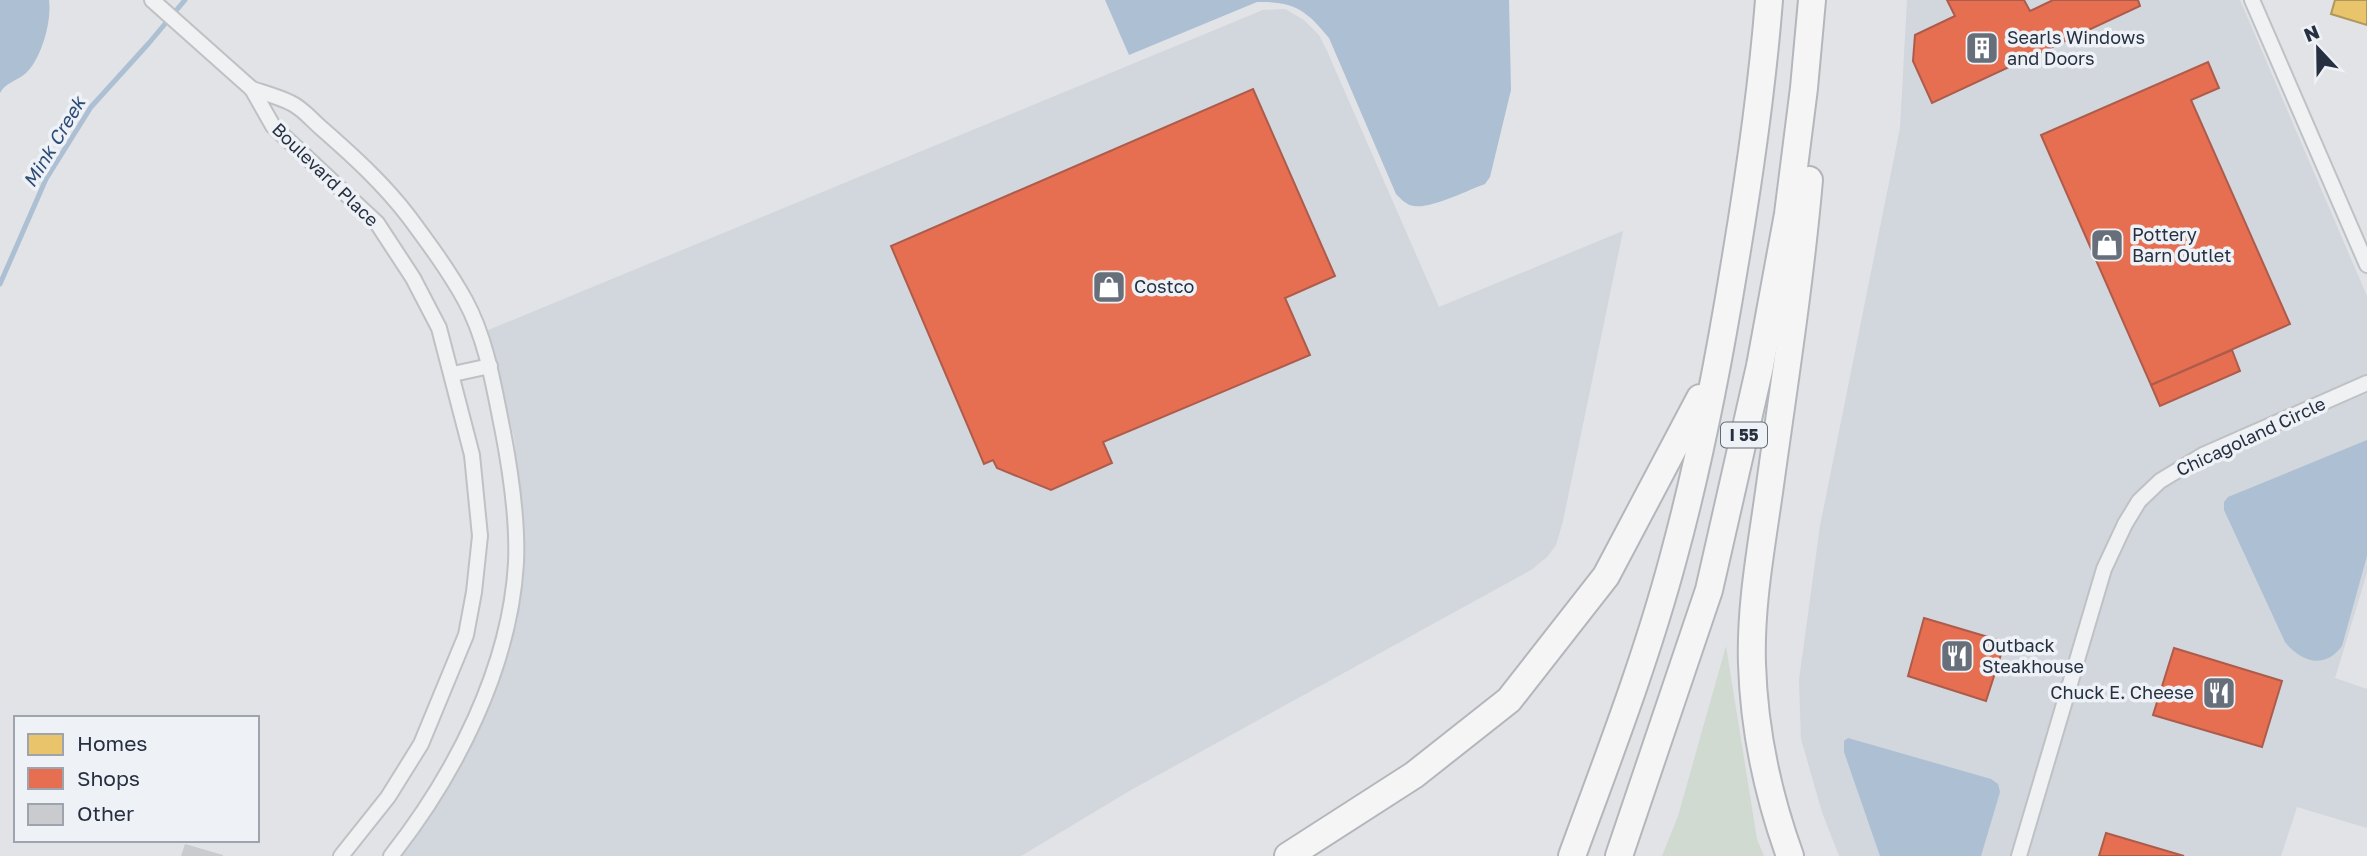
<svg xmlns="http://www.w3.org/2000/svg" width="2367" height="856" font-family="'Golos Text',sans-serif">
	<rect width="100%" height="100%" fill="#e1e3e6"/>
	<g fill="#d2d6dd">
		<path d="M1907,0H2240L2367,296V573L2335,678L2367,689V828L2297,807L2281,856H1839L1822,812L1801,739L1799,680L1820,526L1900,128Z"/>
		<path d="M1285,9L1304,20L1319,35L1327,51L1439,307L1623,231L1563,521L1556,545L1547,557L1531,570L1131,790L1021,856H400L437,806L517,623L525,537L514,437L486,331L1263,10Z"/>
	</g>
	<path fill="#d1dad1" d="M1726,646L1757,839L1764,856H1662L1678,816Z"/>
	<g fill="#acbfd3">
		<path d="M0,0H49C52,20 42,58 26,73C17,81 6,82 0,93Z"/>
		<path d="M1105,0H1509L1511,90L1490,177L1485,184C1468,190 1431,209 1414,206C1406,205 1401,199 1396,194L1329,38C1307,10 1293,1 1257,2L1129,55Z"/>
		<path d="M2367,440V556L2342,646C2325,669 2302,663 2285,642L2224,510V502L2228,497Z"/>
		<path d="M1848,738L1991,779L1998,784L2000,792L1981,856H1880L1844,752V741Z"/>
	</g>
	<path fill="#e9c46a" stroke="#ae985e" stroke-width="2" d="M2335,0H2367V25L2331,14Z"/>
	<g fill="#e76f51" stroke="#ad5c4c" stroke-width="2">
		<path d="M1947,0H2024L2030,11L2053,0H2138L2140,6L1932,103L1913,61L1915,35L1955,16Z"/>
		<path d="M2208,62L2219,88L2191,100L2290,324L2151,385L2041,135Z"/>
		<path d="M1253,89L1335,276L1285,298L1310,355L1103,442L1112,463L1051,490L997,468L993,460L984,464L891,246Z"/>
		<path d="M2232,350L2240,371L2160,406L2151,385Z"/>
		<path d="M1924,618L2005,642L1986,701L1908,676Z"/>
		<path d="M2174,648L2282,681L2262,747L2153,715Z"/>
		<path d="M2106,833L2184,856H2099Z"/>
	</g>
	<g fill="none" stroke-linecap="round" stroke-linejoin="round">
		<path stroke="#acbfd3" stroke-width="5" d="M0,284L46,179L91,107L149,43L185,0"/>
	</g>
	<path fill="#c9cbce" d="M185,844L223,855V856H181Z"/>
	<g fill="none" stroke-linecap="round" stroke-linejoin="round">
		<defs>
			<g id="street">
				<path d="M152,0L252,89L273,126L377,223L413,278L439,328L472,455L480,536L474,592L466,635L421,744L388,797L341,856"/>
				<path d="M2252,0L2367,265"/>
				<path d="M252,89C264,93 279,97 291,103C302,108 311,119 320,127C352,155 383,183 409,217C429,244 449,271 465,300C487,340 494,388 503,432C511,474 518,520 516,563C510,668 455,775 391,856"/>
				<path d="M453,374L490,366"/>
				<path d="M2019,856L2104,569L2125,524L2139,501L2160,481L2203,455L2367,383"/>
			</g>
			<g id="highway">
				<path d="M1288,856L1414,775L1509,700L1606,576L1700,398"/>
				<path d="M1572,856C1608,758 1646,660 1673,559C1699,464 1718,366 1734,268C1749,179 1762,90 1769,0"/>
				<path d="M1619,856L1709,590L1760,366L1788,214L1804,88L1812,0"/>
				<path d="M1790,856C1768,795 1754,730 1752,664C1750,604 1762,544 1770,485C1784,384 1800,282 1809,180"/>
			</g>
		</defs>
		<use href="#street" stroke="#bfc1c4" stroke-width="18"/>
		<use href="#highway" stroke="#b3b6bb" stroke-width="30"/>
		<use href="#street" stroke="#f0f1f3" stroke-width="14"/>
		<use href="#highway" stroke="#f5f5f6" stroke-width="26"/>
	</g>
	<defs>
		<symbol id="building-square" viewBox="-11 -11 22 22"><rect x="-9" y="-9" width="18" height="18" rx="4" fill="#676f7b" stroke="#eef1f6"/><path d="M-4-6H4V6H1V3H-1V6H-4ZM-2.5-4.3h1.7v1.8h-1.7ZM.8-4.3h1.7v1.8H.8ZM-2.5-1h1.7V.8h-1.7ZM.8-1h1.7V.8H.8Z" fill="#fff"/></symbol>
		<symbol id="shop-square" viewBox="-11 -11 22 22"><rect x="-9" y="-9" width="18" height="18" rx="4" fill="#676f7b" stroke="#eef1f6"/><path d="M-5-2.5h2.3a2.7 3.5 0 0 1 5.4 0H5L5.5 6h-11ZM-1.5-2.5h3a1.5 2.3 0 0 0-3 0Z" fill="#fff"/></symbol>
		<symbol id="restaurant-square" viewBox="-11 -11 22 22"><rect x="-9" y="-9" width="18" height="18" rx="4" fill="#676f7b" stroke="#eef1f6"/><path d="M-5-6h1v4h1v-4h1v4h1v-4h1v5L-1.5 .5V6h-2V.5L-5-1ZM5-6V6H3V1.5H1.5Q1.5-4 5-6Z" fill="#fff"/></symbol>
	</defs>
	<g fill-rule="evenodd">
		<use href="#building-square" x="1963" y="29" width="38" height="38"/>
		<use href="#shop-square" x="2088" y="226" width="38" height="38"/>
		<use href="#shop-square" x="1090" y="268" width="38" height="38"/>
		<use href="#restaurant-square" x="1938" y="637" width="38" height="38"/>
		<use href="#restaurant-square" x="2200" y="674" width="38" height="38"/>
	</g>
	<g text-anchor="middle" stroke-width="7" stroke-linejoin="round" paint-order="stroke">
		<rect fill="#eef1f6" stroke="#626a77" stroke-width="2" x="1721" y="422.5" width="46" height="25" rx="5"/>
		<g font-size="16" font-weight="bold" fill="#263041">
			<text x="1744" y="441">I 55</text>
		</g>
		<g font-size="18" fill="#263041" stroke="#eef1f6" text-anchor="start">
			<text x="2007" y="44">Searls Windows<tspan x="2007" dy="21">and Doors</tspan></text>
			<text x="2132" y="241">Pottery<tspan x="2132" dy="21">Barn Outlet</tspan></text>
			<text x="1134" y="293">Costco</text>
			<text x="1982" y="652">Outback<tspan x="1982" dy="21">Steakhouse</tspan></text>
			<text x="2194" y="699" text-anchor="end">Chuck E. Cheese</text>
		</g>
		<g font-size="18" fill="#263041" stroke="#eef1f6">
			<text transform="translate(325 175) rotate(44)" y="6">Boulevard Place</text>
			<text transform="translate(2251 437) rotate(-25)" y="6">Chicagoland Circle</text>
		</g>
		<g font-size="19" font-style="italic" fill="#2e4e77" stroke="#eef1f6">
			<text transform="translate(54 142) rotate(-59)" y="7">Mink Creek</text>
		</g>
	</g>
	<rect x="14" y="716" width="245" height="126" fill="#eef1f6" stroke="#9ea4ae" stroke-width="2"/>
	<rect x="28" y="734" width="35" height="21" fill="#e9c46a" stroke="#9ea4ae" stroke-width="2"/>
	<text x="77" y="751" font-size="21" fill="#263041">Homes</text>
	<rect x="28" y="768" width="35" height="21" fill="#e76f51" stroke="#9ea4ae" stroke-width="2"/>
	<text x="77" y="786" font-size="21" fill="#263041">Shops</text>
	<rect x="28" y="804" width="35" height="21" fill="#c9cbce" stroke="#9ea4ae" stroke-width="2"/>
	<text x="77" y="821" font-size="21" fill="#263041">Other</text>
	<g transform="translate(2318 49) rotate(338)" stroke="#eef1f6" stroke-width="5" paint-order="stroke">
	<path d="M0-5L12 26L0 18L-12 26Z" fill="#263041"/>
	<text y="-10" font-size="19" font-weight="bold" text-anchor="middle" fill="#263041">N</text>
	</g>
</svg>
